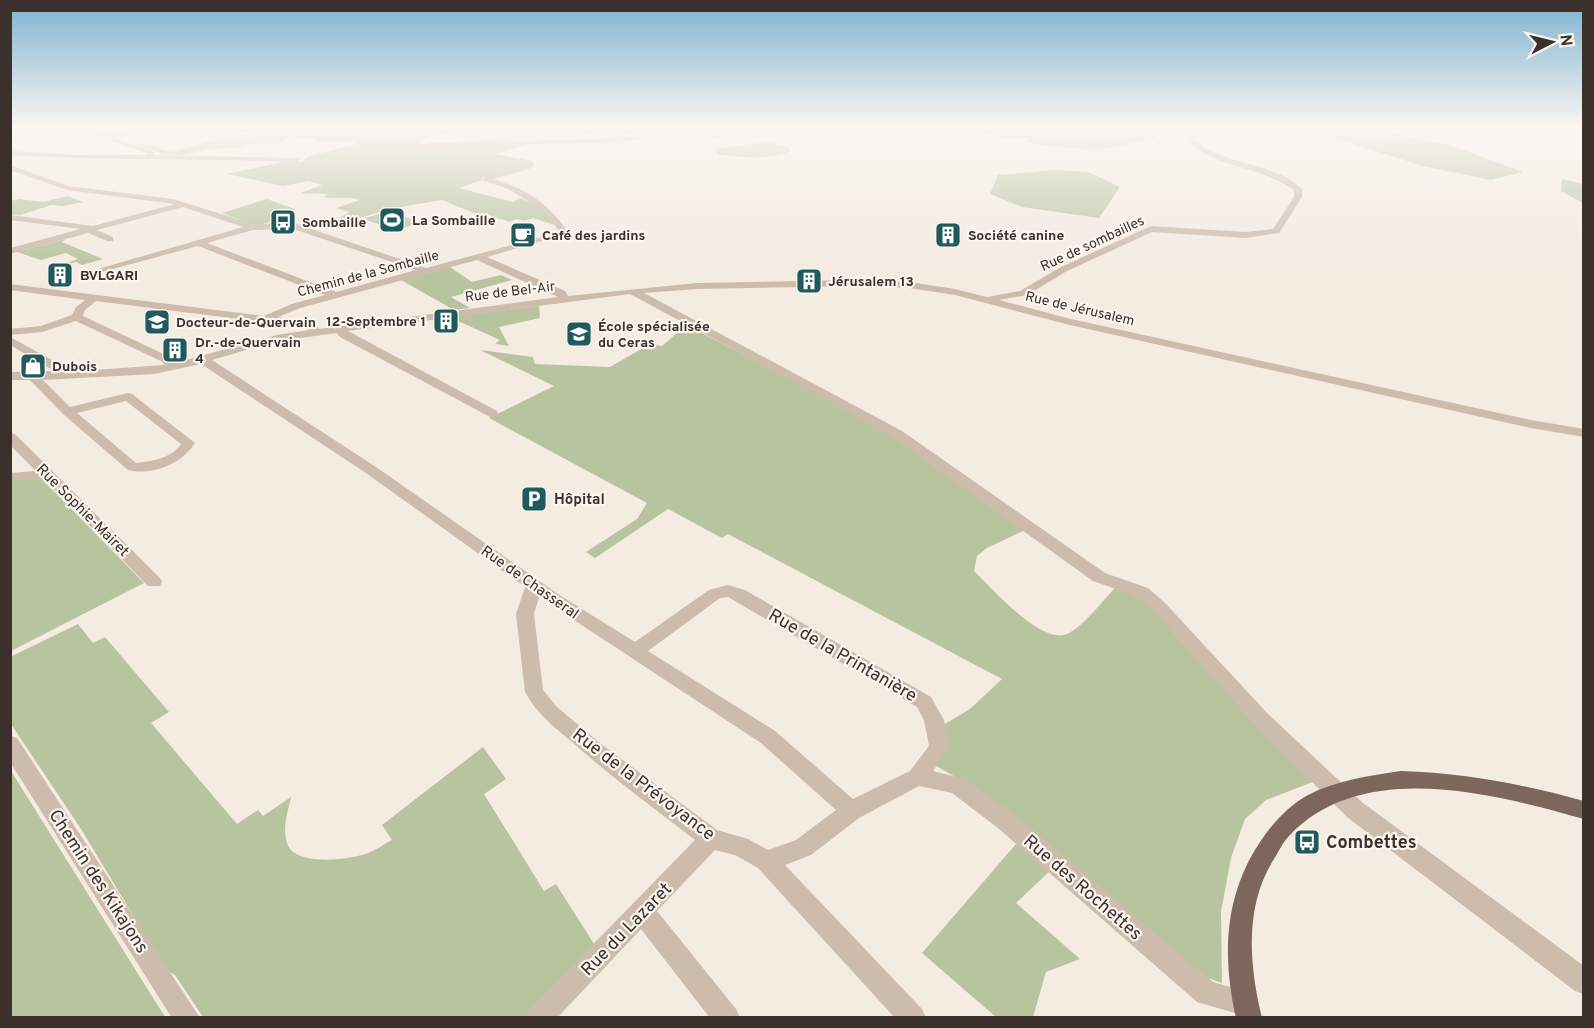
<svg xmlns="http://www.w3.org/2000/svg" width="1594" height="1028" font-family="Overpass,sans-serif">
	<rect width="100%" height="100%" fill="#f4ebe1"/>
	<g fill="#b8c4a0">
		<path d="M193,127H491L429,137L416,144L508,139L528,144L495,154L479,152L526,164L482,177V180L459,188L513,202L521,198L544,209L558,226L533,218L525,221L516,219L510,222L485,214L481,216L442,200L389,209L354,220L339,218L350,212L336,208L360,200C347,196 336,200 323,197L328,195C321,192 310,195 301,193L322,185L308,181L283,186L227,174L282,162H302L309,156L356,144L353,141H315L316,138L286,139L280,143L244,144L239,148L207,149L199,152L177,155L160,153L136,144L159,146V149L172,152L223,138L250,134L226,129L203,134Z"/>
		<path d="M569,127H782L757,135L641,136L617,132L596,136L562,129Z"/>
		<path d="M952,127H1132L1146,131L1156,138L1099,150L1040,145L1026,142L1027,138H1006Z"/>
		<path d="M1323,127H1358L1450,145L1523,172L1491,180L1423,166L1315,132Z"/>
		<path d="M767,142L788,147L790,151C776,160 734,158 718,154L715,149Z"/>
		<path d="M1054,170L1088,172L1120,187L1099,218L1022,207L990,194L998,175Z"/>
		<path d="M1562,179L1583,184V203L1561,191Z"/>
		<path d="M68,196L83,202L63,206L51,205L20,215L11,214V201L19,199L43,202Z"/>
		<path d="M267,199L295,209L276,215L283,218L256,226L222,213Z"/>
		<path d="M387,211L421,222L397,230L363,219Z"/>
		<path d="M66,239L62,242L103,259L82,265L76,262L65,265L63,264L78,259L66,253L41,260L17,252Z"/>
		<path d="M450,267L472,282L501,275L512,280L451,297L470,308L454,310L401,280Z"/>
		<path d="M539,306L540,318L499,327L509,346L495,344L500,340L456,320L459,318L456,316Z"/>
		<path d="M686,325L876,423L1027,529L987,548L977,556L974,571C992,588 1041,645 1067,634C1083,627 1104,599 1117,586L1136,596L1162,615L1315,781L1266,800L1245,819L1231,858L1221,912L1222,983L1205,977L984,794L933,764L945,724L970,709L1002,679L728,534L722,538L668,509L595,558L586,552L637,519L647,503L489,418L554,386L480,350L533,357L535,364L610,367L650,344L643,342L662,346Z"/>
		<path d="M41,478L144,583L11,651V480Z"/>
		<path d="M78,624L93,643L105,637L169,712L151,723L237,824L258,810L263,816L291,797C288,811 282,829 287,843C294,867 350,860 368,853C376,850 384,844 392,840L382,825L483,747L506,779L484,794L544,891L556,884L596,947L527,1017H203L175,975L166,970L81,829L11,724L10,657Z"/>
		<path d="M11,771L165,1017H11Z"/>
		<path d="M1016,844L1053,868L1016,903L1080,959L1046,972L1033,1017L997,1018L922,953Z"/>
	</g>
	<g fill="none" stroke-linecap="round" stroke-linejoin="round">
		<g fill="#cdbbac" fill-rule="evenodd">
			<path d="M71,127C84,127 97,136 108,135C121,133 132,127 146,127L113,138L153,151L154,155L296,158L300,160L296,162C201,158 106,161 10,155V151L78,155H147V153Z"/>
			<path d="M780,127H790L773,135L750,139L683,137L594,143L439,146L466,148L532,161L534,165L529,169L492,179C529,190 546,202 569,233L487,257L565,291L568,296L697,283L852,280L909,282L955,289L987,297L1020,291L1061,267L1151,226L1246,232L1273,229L1294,197V190C1261,165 1215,170 1187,139C1191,131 1198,127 1207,127L1194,139C1224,167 1272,160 1302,189V197L1279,233L1246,238L1152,232L1067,271L1027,295L999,300L1071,319L1531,420L1584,429V437L1531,428L1070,325L955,295L909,288L852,286L697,289L644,293L902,431L1105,573L1148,588L1165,603L1268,714L1363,803L1584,966V994L1575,991L1347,817L1254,724L1153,611L1136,596L1093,581L892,437L855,415L630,294L348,331L497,411L498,414L492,418L340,337L337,333L278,341L212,360L376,467L561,596L635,642L709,590L728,585L745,590L931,697L944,720L949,747L933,771L964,779L1014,814L1213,982L1254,994L1258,1003L1254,1012L1245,1016L1197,1002L998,828L952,793L919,786L859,818L811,855L785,865L922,1009L926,1018H895L758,868L735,855L715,850L657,911L736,1009L740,1018H710L641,929L557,1018H526L530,1009L695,840C654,808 611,777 572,742C554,727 536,713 525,692L516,614L525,587L366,473L201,364L154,374L43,380L70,407L128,393L132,394L195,443C182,464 152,476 128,470L63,414L30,380H10V372L54,371L10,345V337L65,367L66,372L164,365L163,362L76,321L42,332L10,335V329L41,326L72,315L76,307L85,300L10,290V284L264,316L292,304L325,295L198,246L98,273V269L243,227L183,207L97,230L113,237V241H107L88,233L10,254V248L81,229L10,220V215L93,226L175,204L67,190L10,170V165L68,186L173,199L253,224L294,223L426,268L560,232L543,210L508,189L482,180L489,173L525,164L466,152L412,149L407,147L408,144L594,139L683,133L750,135L770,132ZM293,229L416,270L336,292L207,243L253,230ZM477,260L558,297L319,329L317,325L278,317L300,308ZM96,301L302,327L309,330L277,335L175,363L172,358L83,316L85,310ZM126,401L181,444C170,459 153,461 136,463L77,413ZM539,597L761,743L836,810L796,840L768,850L748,839L717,830L601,744L557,707L543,690L534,614ZM728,597L917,707L924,720L929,746L910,771L853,799L775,731L648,651L720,598Z"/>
			<path d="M10,433L15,434L160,578L162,582L160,586H148L44,479L10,481V473L36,471L10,445Z"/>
			<path d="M10,736L17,738L200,1018H172L10,762Z"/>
		</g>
		<path fill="#7d675c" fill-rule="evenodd" d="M1401,771C1464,773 1523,784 1584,801V819C1495,794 1362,758 1289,836C1283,842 1279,851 1274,859C1244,906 1249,965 1262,1018H1236C1222,956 1224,896 1260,842C1272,824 1288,806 1308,795C1337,780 1369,776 1401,771Z"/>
	</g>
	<linearGradient id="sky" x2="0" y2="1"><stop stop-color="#7eb2d2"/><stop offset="0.47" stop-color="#faf6f2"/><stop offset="1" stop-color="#faf6f2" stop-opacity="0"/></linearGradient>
	<rect width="1594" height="271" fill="url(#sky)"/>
	<defs>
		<symbol id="stadium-square" viewBox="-11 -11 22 22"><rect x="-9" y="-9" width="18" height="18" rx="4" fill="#1f5a5e" stroke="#fbf5ee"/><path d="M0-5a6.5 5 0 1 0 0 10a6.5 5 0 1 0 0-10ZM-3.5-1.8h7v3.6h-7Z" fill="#fff"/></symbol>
		<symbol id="bus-square" viewBox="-11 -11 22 22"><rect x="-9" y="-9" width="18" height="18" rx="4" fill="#1f5a5e" stroke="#fbf5ee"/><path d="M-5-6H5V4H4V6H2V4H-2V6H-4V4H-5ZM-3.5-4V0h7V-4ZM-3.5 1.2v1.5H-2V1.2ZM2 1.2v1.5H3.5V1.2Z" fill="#fff"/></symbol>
		<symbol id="cafe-square" viewBox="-11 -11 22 22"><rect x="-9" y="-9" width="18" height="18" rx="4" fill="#1f5a5e" stroke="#fbf5ee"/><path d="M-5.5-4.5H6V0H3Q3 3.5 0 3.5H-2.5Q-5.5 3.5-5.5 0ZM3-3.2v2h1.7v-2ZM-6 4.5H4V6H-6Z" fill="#fff"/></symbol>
		<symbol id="building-square" viewBox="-11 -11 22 22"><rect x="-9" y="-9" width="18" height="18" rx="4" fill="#1f5a5e" stroke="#fbf5ee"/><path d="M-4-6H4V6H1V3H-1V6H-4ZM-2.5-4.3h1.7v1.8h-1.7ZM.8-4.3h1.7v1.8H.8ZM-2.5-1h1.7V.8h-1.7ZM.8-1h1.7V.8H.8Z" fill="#fff"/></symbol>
		<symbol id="school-square" viewBox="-11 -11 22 22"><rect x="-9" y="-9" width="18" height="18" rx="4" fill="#1f5a5e" stroke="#fbf5ee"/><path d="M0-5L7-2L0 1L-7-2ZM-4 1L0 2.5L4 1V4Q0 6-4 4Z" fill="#fff"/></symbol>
		<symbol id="shop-square" viewBox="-11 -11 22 22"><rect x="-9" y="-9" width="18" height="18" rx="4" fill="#1f5a5e" stroke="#fbf5ee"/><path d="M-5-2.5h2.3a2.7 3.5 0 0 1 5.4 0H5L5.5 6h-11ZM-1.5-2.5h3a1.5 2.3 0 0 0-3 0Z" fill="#fff"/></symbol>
		<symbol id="parking-square" viewBox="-11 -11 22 22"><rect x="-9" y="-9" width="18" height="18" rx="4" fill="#1f5a5e" stroke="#fbf5ee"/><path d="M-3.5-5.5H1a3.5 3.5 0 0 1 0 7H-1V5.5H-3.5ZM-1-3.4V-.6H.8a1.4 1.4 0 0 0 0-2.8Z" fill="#fff"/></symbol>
	</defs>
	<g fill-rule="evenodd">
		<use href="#stadium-square" x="377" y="205" width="30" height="30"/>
		<use href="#bus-square" x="268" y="207" width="30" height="30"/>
		<use href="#cafe-square" x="508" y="220" width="30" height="30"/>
		<use href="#building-square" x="933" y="220" width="30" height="30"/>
		<use href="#building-square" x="45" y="260" width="30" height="30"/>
		<use href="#building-square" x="794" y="266" width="30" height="30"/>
		<use href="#building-square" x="431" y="306" width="30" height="30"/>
		<use href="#school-square" x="142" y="307" width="30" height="30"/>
		<use href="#school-square" x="564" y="319" width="30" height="30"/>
		<use href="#building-square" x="160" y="335" width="30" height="30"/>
		<use href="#shop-square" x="18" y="351" width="30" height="30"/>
		<use href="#parking-square" x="519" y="484" width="30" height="30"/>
		<use href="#bus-square" x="1292" y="827" width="30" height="30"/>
	</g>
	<g text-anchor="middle" stroke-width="4.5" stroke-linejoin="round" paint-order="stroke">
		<g font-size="14" font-weight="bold" fill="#3b302b" stroke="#fbf5ee" text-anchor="start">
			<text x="412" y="225">La Sombaille</text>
			<text x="302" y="227">Sombaille</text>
			<text x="542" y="240">Café des jardins</text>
			<text x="968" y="240">Société canine</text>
			<text x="80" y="280">BVLGARI</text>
			<text x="828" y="286">Jérusalem 13</text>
			<text x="426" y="326" text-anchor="end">12-Septembre 1</text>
			<text x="176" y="327">Docteur-de-Quervain</text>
			<text x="598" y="331">École spécialisée<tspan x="598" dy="16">du Ceras</tspan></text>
			<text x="195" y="347">Dr.-de-Quervain<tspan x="195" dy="16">4</tspan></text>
			<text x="52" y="371">Dubois</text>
		</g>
		<g font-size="14" fill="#3b302b" stroke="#fbf5ee">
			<text transform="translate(1092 243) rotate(-25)" y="5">Rue de sombailles</text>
			<text transform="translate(368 273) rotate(-15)" y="5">Chemin de la Sombaille</text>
			<text transform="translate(510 291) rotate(-7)" y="5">Rue de Bel-Air</text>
			<text transform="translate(1080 308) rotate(13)" y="5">Rue de Jérusalem</text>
		</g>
		<g font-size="15" font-weight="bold" fill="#3b302b" stroke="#fbf5ee" text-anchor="start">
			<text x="554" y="504">Hôpital</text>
		</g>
		<g font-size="15" fill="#3b302b" stroke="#fbf5ee">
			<text transform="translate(83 510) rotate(45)" y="5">Rue Sophie-Mairet</text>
			<text transform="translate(530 582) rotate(35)" y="5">Rue de Chasseral</text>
		</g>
		<g font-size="18" fill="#3b302b" stroke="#fbf5ee">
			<text transform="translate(843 655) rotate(30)" y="6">Rue de la Printanière</text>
			<text transform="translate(644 784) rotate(37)" y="6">Rue de la Prévoyance</text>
			<text transform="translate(99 881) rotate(57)" y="6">Chemin des Kikajons</text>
			<text transform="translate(1083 887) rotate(41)" y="6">Rue des Rochettes</text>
			<text transform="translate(626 929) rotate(-46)" y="6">Rue du Lazaret</text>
		</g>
		<g font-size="18" font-weight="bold" fill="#3b302b" stroke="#fbf5ee" text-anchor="start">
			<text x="1326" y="848">Combettes</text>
		</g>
	</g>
	<rect width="1594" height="1028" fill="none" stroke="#3b302b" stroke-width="24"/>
	<g transform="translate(1552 42) rotate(83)" stroke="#fbf5ee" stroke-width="4.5" paint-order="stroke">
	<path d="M0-4.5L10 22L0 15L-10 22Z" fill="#3b302b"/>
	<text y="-9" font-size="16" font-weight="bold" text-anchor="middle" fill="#3b302b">N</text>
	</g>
</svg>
